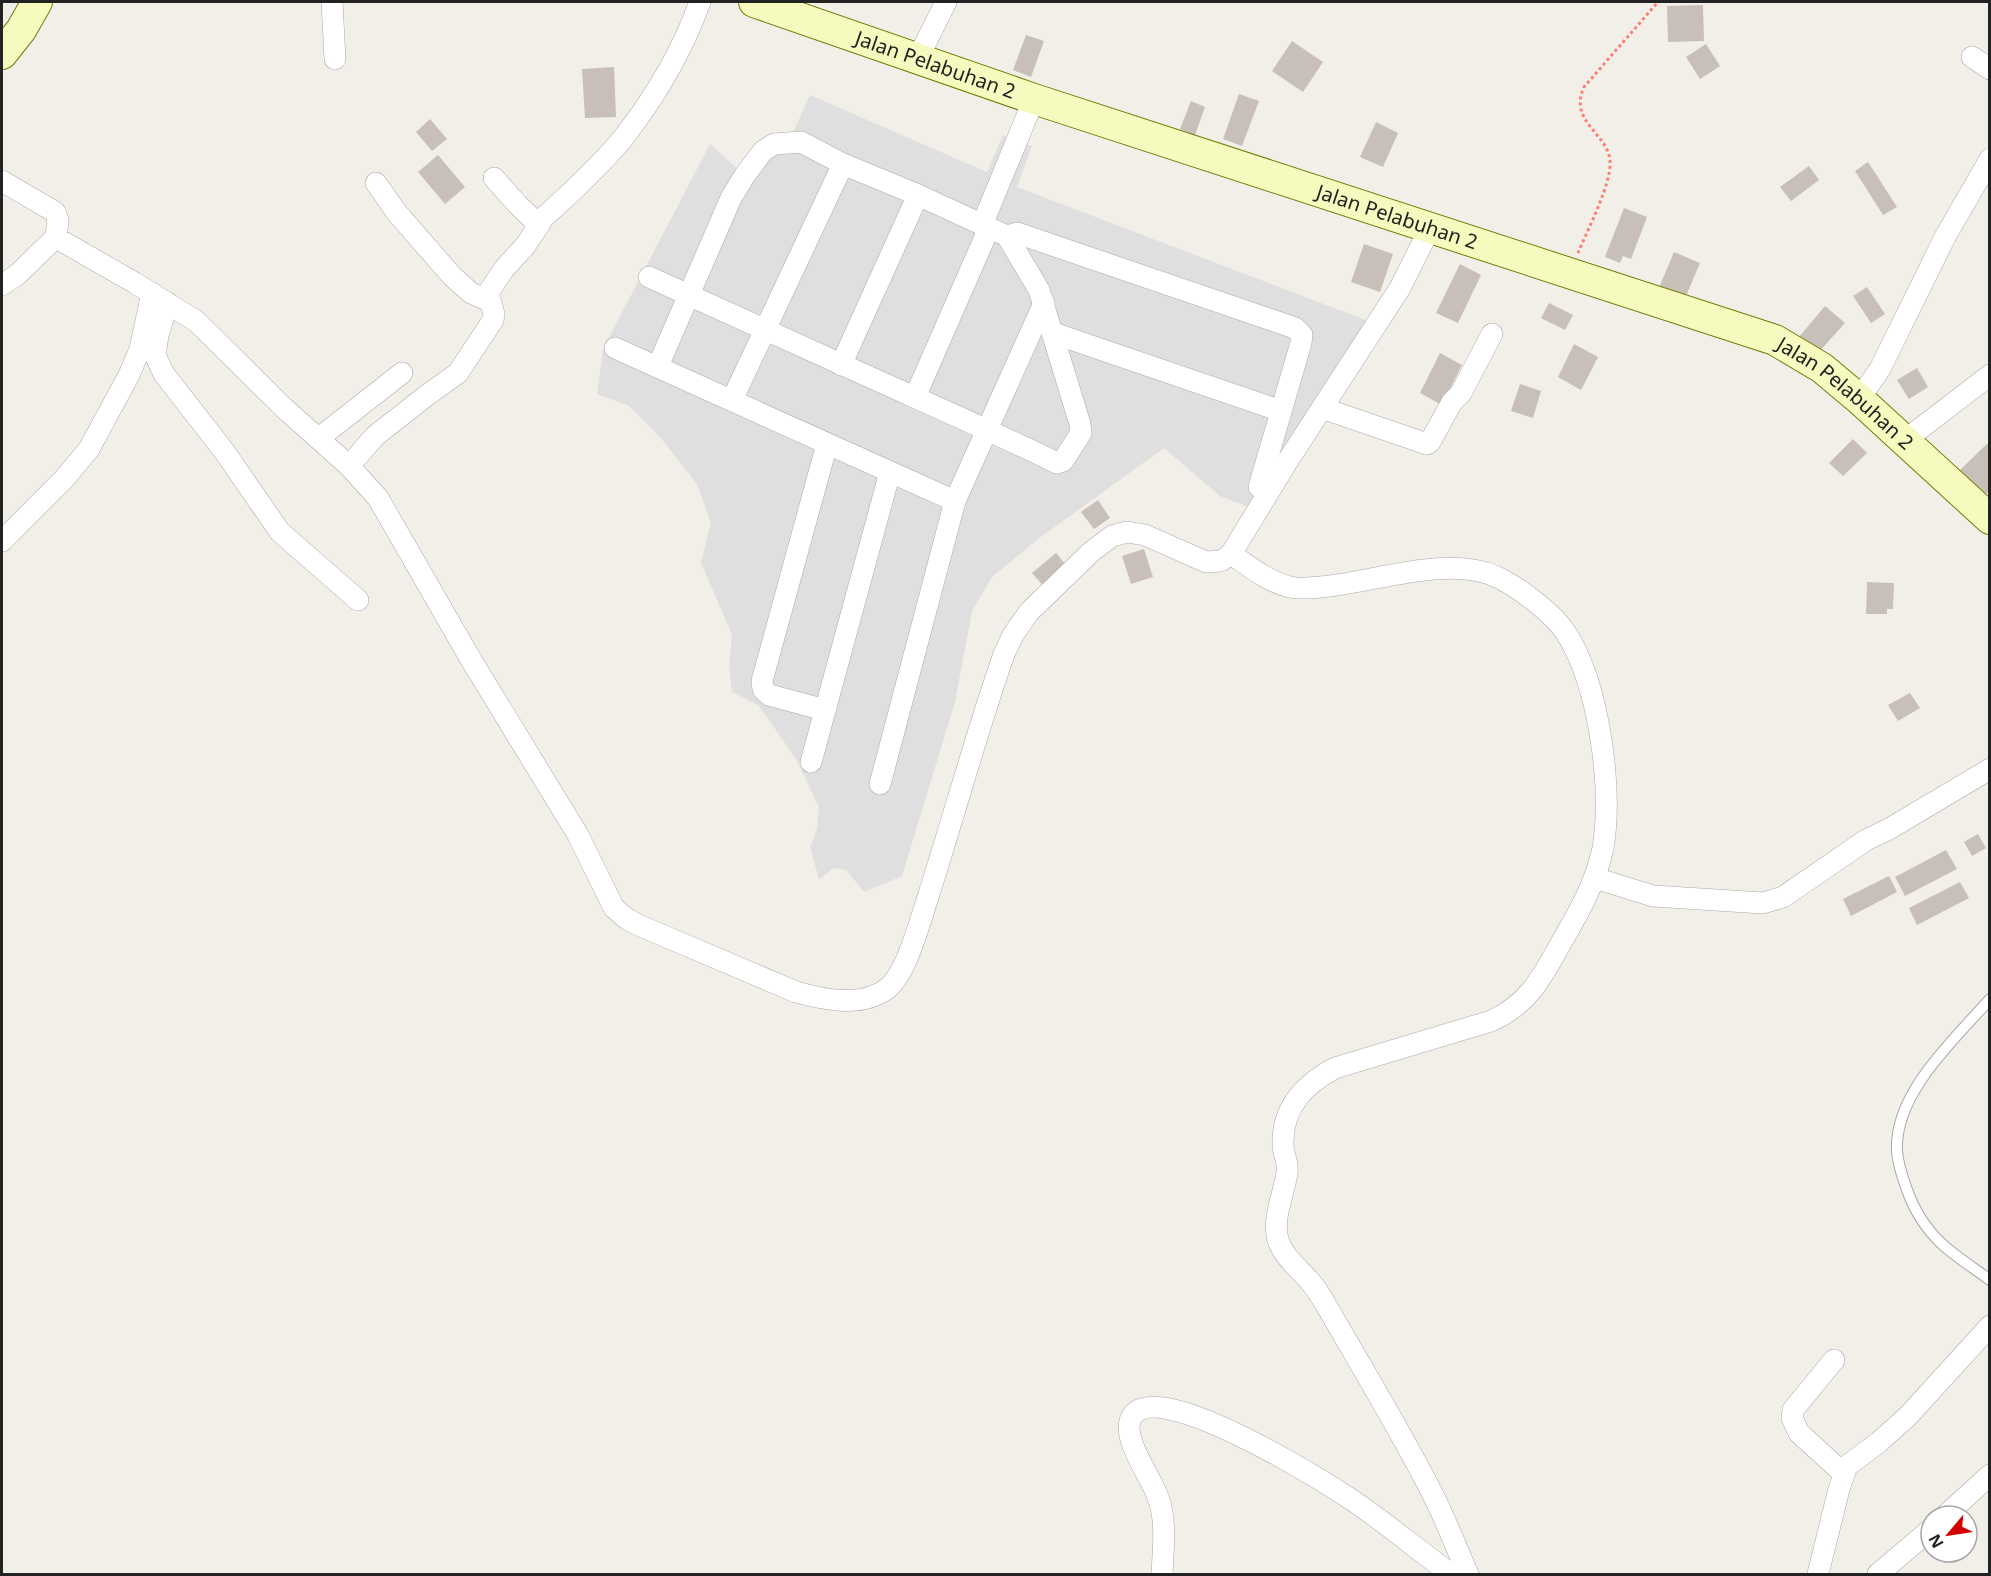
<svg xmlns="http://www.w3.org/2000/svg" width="1991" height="1576" font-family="'Noto Sans',sans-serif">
	<rect width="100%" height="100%" fill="#f2efe9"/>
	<path fill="#e0dfdf" d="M810,95L987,172L1003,135L1032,146L1017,187L1368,321L1251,508L1220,496L1164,448L1038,539L992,577L972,611L955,702L902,876L864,892L846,870L834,868L819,879L810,847L817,829L819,807L796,759L759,706L732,692L729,666L732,635L701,563L711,523L697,484L660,437L629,406L597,394L603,349L710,144L739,170L791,137Z"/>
	<g fill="#c7bfb8">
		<path d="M1703,5L1704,41L1668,42L1667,6Z"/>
		<path d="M1026,35L1044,41L1031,77L1013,70Z"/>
		<path d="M1292,41L1323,62L1303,92L1272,71Z"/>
		<path d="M1706,44L1720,66L1700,79L1686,57Z"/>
		<path d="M614,67L616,117L585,118L582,69Z"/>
		<path d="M1239,94L1259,101L1242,146L1223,139Z"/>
		<path d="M1191,101L1205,107L1195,135L1180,129Z"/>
		<path d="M430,119L447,139L432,151L416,132Z"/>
		<path d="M1376,122L1398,133L1383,167L1360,157Z"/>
		<path d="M438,155L465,187L445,204L418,172Z"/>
		<path d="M1868,162L1897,207L1883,215L1855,171Z"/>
		<path d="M1809,166L1819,180L1791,201L1780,187Z"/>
		<path d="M1624,208L1647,217L1631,259L1623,256L1620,263L1605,257Z"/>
		<path d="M1364,244L1393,254L1380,292L1351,282Z"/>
		<path d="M1674,252L1700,263L1684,301L1658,290Z"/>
		<path d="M1460,264L1481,275L1458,323L1436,313Z"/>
		<path d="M1867,287L1885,314L1871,323L1853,296Z"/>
		<path d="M1549,303L1573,315L1565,330L1541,318Z"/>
		<path d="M1825,306L1845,323L1818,353L1799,337Z"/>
		<path d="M1574,344L1598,357L1581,390L1558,377Z"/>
		<path d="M1440,353L1462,365L1442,405L1420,393Z"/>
		<path d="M1917,368L1928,387L1909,399L1897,380Z"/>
		<path d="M1520,384L1541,391L1533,418L1511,411Z"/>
		<path d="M1853,439L1867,453L1843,476L1829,463Z"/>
		<path d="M1990,441V490L1985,495L1960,470Z"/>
		<path d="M1098,500L1110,518L1094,529L1081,512Z"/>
		<path d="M1144,549L1153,577L1131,584L1122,556Z"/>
		<path d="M1056,553L1070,570L1046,589L1032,573Z"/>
		<path d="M1867,582L1894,583L1893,609H1887V614H1866Z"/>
		<path d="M1910,693L1920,708L1898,721L1888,705Z"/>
		<path d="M1978,834L1986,848L1972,856L1964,842Z"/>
		<path d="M1946,850L1957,869L1905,896L1895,877Z"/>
		<path d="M1889,876L1897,892L1851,916L1843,899Z"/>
		<path d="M1960,882L1969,898L1917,925L1909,908Z"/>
	</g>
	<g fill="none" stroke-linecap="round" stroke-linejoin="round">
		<defs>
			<path id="lane" d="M1990,999C1955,1039 1894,1093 1897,1151C1898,1163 1902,1176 1906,1187C1913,1208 1926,1229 1942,1244C1956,1257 1974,1268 1990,1280"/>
			<g id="street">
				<path d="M332,2L335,59"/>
				<path d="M1972,57L1990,69"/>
				<path d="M918,58L946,2"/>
				<path d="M494,178L518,205L539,225L543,218C571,193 600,166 624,137C655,97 683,49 700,2"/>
				<path d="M2,181L55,212L58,220L56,237L60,240L135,283L196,321L284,408L349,466L378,498L470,658L578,835L614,908L627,919L636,924L796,992C825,1000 862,1008 888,988C907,972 920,921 928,897C954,816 976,734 1004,654L1013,635L1029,612L1091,552L1112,536L1127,532L1145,535L1206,562L1221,561L1231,554L1287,462L1400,288L1430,228"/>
				<path d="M376,183L397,213L452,276L471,293L489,301"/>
				<path d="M982,225L1034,99"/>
				<path d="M1007,236L1017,233L1295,328L1302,335L1301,343L1259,487"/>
				<path d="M649,277C713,306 777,335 841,364C913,397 986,428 1057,463L1063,461L1081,433L1080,424L1039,290L1007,236L918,195L843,164L801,142L774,144L763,151L745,175L731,198L658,366"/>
				<path d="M2,285L18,274L56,237"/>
				<path d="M168,303L158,335L155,355L164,374L224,451L280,532L358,600"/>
				<path d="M1053,333L1281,411"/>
				<path d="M615,348L955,501L1044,303"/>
				<path d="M841,365L918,195"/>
				<path d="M915,397L989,228"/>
				<path d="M1859,399L1880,369L1945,237L1990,159"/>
				<path d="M732,400L843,164"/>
				<path d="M1322,408L1427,444L1430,442L1452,402L1461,393L1492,334"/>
				<path d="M319,438L402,373"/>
				<path d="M1904,441L1990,375"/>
				<path d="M349,466L375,436L426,396L458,373L493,320L494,314L488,293L504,269L525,246L539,225"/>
				<path d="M2,541L64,479L89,449L129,375L140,349L152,293"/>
				<path d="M1231,554C1249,566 1268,582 1290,587C1303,590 1317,587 1330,586C1380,580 1448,556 1495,576C1517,586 1553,613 1566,633C1599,684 1613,788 1603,848C1596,882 1579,912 1561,943C1542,977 1529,1004 1491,1021L1335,1068C1305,1084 1283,1106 1283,1142C1282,1153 1289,1161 1287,1173C1284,1194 1272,1218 1278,1240C1284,1257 1296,1266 1308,1279C1315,1287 1321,1296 1326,1305C1361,1366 1397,1425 1429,1487C1444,1515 1455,1545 1468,1574"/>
				<path d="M825,710L769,695L763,689L762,681L827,444"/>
				<path d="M811,762L890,472"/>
				<path d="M880,784L955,501"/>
				<path d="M1595,878L1653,896L1763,903L1783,897L1866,840L1889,829L1990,769"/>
				<path d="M1834,1360L1793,1410L1792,1418L1799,1433L1843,1473"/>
				<path d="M1945,1516L1990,1475"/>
				<path d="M1162,1574C1163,1550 1167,1521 1158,1497C1151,1477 1124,1442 1130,1421C1145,1368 1326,1483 1352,1500C1386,1523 1418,1550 1451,1574"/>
				<path d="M1818,1574L1839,1489L1847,1466L1879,1442L1908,1416L1990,1326"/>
				<path d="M1878,1574L1931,1529"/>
			</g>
			<g id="secondary">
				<path id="s1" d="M754,2L1034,99L1775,340L1822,368L1859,399L1990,519"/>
				<path d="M2,54L21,30L37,2"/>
			</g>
		</defs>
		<use href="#lane" stroke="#a9a9a9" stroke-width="12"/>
		<use href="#street" stroke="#a9a9a9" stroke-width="22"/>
		<use href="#secondary" stroke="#707d05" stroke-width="32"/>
		<path stroke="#fa8072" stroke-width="3" stroke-dasharray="3 3" stroke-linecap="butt" d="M1578,253C1587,231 1612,183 1610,161C1608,133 1568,122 1584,87L1658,2"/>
		<use href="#lane" stroke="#fff" stroke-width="10"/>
		<use href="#street" stroke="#fff" stroke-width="21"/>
		<use href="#secondary" stroke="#f7fabf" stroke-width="30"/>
	</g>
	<g text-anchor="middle" stroke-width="5" stroke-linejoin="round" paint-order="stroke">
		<g font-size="20" fill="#222" stroke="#fff">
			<text dy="7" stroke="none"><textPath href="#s1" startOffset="192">Jalan Pelabuhan 2</textPath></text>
			<text dy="7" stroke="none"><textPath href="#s1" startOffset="678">Jalan Pelabuhan 2</textPath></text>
			<text dy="7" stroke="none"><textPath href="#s1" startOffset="1164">Jalan Pelabuhan 2</textPath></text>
		</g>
	</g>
	<rect width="1991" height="1576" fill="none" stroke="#222222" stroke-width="6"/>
	<g transform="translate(1949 1534) rotate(241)"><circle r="28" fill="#ffffff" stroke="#a7a7a7" stroke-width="1.5"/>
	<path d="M0-4.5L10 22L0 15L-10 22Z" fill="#d40000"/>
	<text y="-9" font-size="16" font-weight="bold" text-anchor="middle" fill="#222222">N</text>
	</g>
</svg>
